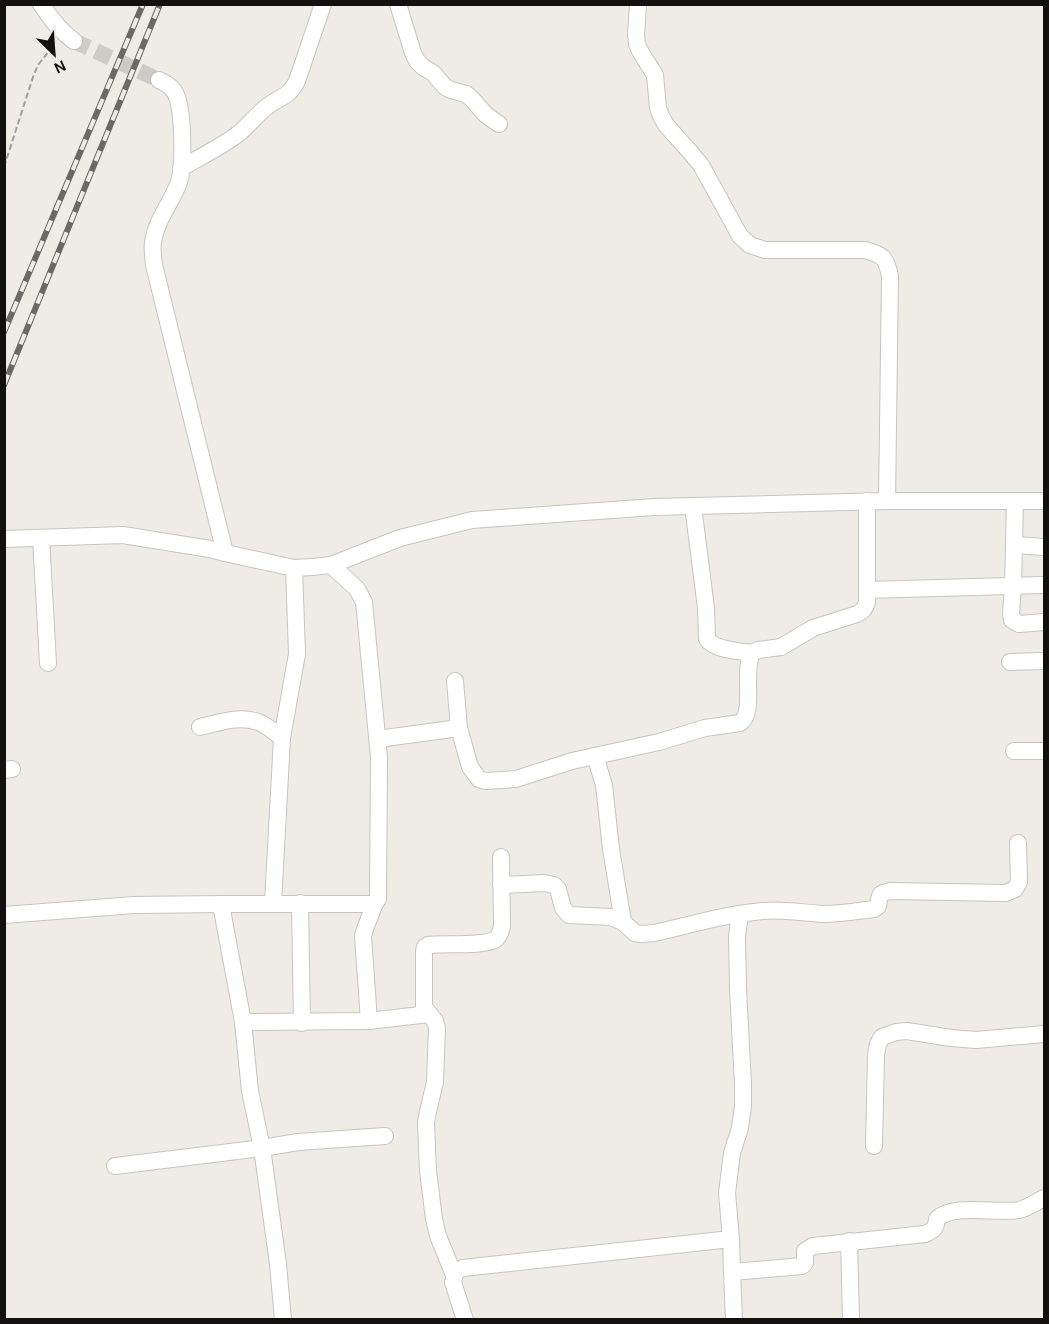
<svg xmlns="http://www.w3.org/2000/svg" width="1049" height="1324" font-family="Karla,sans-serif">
	<rect width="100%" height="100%" fill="#eeece5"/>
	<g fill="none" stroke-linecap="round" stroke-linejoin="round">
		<path stroke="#cdcbc5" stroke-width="16" stroke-dasharray="16 8" stroke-linecap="butt" d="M74,41L159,80"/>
		<defs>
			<g id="minor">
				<path d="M41,4C51,19 60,31 74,41"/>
				<path d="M398,4L413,53L417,61L423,67L433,73L445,87L451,90L466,94L472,99L486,115L499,124"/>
				<path d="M638,4L636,35L637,44L640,51L655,75L658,108L661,116L666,125L691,153L701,165L740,236L750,245L765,250H865C883,255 886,257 890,276L887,501"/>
				<path d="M159,80C165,83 170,85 174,91C184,105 184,166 179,182C172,202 156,220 153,242C152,249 153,257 154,265L225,553"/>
				<path d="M181,168C200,157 221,147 238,134C249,125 258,113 269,105C283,95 288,98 297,81L323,4"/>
				<path d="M1015,501L1013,586L1011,614L1012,620L1019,624L1044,622"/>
				<path d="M693,506L706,608L707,639C714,650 739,651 752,653"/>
				<path d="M41,538L48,663"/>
				<path d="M4,539L123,535L210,549L225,553L294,568L312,567L331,565L400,538L472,520L654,507L887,501H1044"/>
				<path d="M1014,545L1044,547"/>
				<path d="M867,590L1044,585"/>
				<path d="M1010,662L1044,661"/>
				<path d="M455,681L459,728L470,767L479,779L486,781L516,779L572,761L659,742L705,728L740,723C756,712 742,672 752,653L758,650L781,647L813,628L857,614C863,611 865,609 867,602V501"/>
				<path d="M200,727C218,723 239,715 258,722C267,725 274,732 282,738"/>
				<path d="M378,739L459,728"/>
				<path d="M1014,751H1044"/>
				<path d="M595,756L604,785L611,849L623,922"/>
				<path d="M4,770L12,769"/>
				<path d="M501,885L544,883L554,885L558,889L563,908L569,915L611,917L623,922L635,933L641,934L654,933C690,925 726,914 763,911C783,909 803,913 823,914C840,914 857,911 874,909L878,906C880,895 878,893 891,891L1006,893L1015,889L1019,882L1018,843"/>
				<path d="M273,903L282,738L297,654L294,568"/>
				<path d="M300,903L302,1023"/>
				<path d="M4,915L134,905L223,904"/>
				<path d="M369,1021L363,936L365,929L375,903"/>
				<path d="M243,1022L369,1021L429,1014"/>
				<path d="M874,1146L876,1055L878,1044L882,1037L896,1032L907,1031L951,1038L976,1040L1044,1034"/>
				<path d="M115,1166L262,1148L298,1142L385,1136"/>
				<path d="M849,1241L851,1320"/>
				<path d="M732,1272L731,1239L727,1193L732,1153L740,1128L743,1106V1084L738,989L737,936L740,914"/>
				<path d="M454,1275L438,1236L434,1219L428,1171L426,1123L427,1116L435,1082L437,1028L435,1021L424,1007V951L425,947L428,945C444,943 484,947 496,939C500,935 501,932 502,926L501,857"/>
				<path d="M283,1320L278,1264L262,1148L250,1091L243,1022L222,910L223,904H371L375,903L378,899L379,757L364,602L357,589L331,565"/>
				<path d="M465,1320L453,1282L456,1271L463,1268L731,1239"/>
				<path d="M734,1320L732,1272L802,1266L805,1263V1251L813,1246L925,1234C934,1230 936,1228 937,1219C952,1203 998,1214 1019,1210C1028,1208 1036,1202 1044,1198"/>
			</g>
		</defs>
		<use href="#minor" stroke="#c6c4bd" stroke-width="18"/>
		<path stroke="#a09f9a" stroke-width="2" stroke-dasharray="6 3" stroke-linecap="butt" d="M4,167L33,77L38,65L54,45"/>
		<use href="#minor" stroke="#fff" stroke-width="16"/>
		<defs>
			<g id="rail">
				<path d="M4,332L143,4"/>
				<path d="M4,385L160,4"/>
			</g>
		</defs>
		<use href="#rail" stroke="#6a6965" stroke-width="6"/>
		<use href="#rail" stroke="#eeece5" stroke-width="4" stroke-dasharray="11" stroke-linecap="butt"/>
	</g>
	<rect width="1049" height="1324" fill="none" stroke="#12110f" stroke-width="12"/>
	<g transform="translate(54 54) rotate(155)" stroke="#eeece5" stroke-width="4.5" paint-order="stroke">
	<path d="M0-4.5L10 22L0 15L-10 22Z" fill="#12110f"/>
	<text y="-9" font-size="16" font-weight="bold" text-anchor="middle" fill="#12110f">N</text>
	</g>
</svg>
